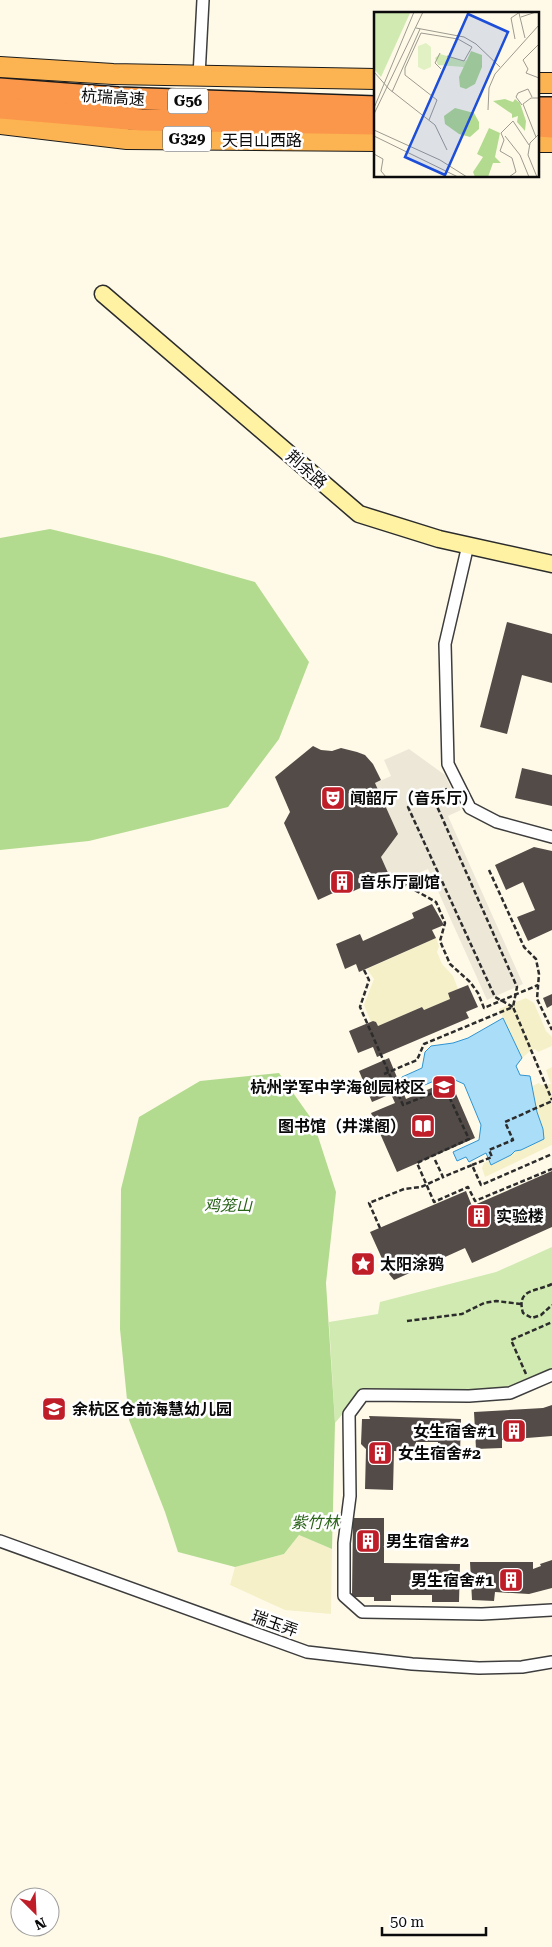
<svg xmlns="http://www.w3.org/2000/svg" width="552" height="1947" font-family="'Roboto Serif','Noto Sans SC',serif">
	<rect width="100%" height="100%" fill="#fffae8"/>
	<g fill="#f5f0c8">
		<path d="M436,938L439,946L437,952L442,964L453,976L458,989L448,993L450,999L424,1010L422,1007L378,1026L376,1022H371L364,1005L374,979L367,969Z"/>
		<path d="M526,998L534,1003L546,1031L552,1037V1046L538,1052L535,1049L529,1052L522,1058L499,1009Z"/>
		<path d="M552,1067V1145L485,1177L482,1168L484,1163L489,1161L491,1165L511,1155L543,1129L537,1112L532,1086L539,1083L541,1085L551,1084L546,1070Z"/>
		<path d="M299,1535L332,1549L331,1614L285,1610L230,1585L235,1567L284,1554Z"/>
	</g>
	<path fill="#d0eab1" d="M552,1247V1371L509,1389L427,1393L361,1392L335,1423L329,1322L378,1314L380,1302L496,1272Z"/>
	<g fill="#b3db90">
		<path d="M50,529L162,556L255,582L309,662L279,739L228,807L89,841L0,850V538Z"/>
		<path d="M279,1073L313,1121L336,1192L326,1283L335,1423L332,1549L299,1535L284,1554L235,1567L178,1552L165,1512L129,1420L120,1329L121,1189L139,1117L200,1081Z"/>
	</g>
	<path fill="#ede7d8" d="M409,749L445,775L461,810L448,816L523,984L487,1000L428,869L393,884L381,857L398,834L375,783L391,776L384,760Z"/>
	<path fill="#aaddf8" stroke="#2f94d2" d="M503,1018L522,1058L516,1066L520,1075L530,1076L537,1112L543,1129L544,1139L521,1150L515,1151L511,1155L491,1165L486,1153L469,1162L466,1157L457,1161L453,1152L479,1140L481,1125L464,1084L446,1076L408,1092L403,1085L402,1077L422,1068L425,1052L431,1046L453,1043L468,1038Z"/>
	<g fill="#534b47">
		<path d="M507,622L552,634V683L522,675L507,734L480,727Z"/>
		<path d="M313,746L321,750L332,751L341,748L357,752L365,755L373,764L381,780L375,783L398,834L381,857L389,875L347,894L344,888L318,900L284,823L290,812L275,777Z"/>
		<path d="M522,768L552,775V806L515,798Z"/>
		<path d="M534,847L552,851V930L528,941L517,917L535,910L523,882L506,890L495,865Z"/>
		<path d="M432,904L444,925L432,930L436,938L359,972L356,964L345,969L336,944L360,934L363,941L414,918L412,913Z"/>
		<path d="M468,985L478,1007L466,1012L469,1018L377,1057L373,1047L358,1053L349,1031L373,1021L376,1022L378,1026L422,1007L424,1010L450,999L448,993Z"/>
		<path d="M552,994V1005L547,1008L543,998Z"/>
		<path d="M389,1058L406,1099L450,1080L475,1138L397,1172L371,1113L395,1103L391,1094L372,1102L359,1071Z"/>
		<path d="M552,1171V1227L472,1263L465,1248L394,1280L389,1274L370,1232L466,1191L472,1206Z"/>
		<path d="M552,1405V1436L502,1440V1448L476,1449L474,1412L543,1408Z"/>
		<path d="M369,1416L461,1419L460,1454L438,1453V1442H416V1452L394,1451L393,1490L365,1489L366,1449L361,1444L362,1419H370Z"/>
		<path d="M353,1518H384V1563L460,1564L459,1602H432V1595H391V1601H374V1597H352Z"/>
		<path d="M552,1560V1588L529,1594L495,1592L494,1601L472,1600L470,1562H533V1569L541,1566L540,1564Z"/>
	</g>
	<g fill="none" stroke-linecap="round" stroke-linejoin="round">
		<defs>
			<g id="minor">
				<path d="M199,76L203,0"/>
				<path d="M468,545L445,644L448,764L470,808L497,822L552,837"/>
				<path d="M552,1375L510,1393L469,1396L363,1395L349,1414L350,1496L344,1543V1596L362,1612L482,1614L552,1610"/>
				<path d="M0,1541L307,1652L412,1664L479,1668L522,1667L552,1662"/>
			</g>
			<path id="secondary" d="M103,294L359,514L439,539L552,564"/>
			<g id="trunk">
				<path d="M0,67L113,74L376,79"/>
				<path d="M538,83H552"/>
				<path d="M0,124L127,139L376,141"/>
				<path d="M538,142H552"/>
			</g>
			<g id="motorway">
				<path d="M0,89L118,98L376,107"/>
				<path d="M0,108L141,120L376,124"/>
				<path d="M538,108H552"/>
				<path d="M538,126L552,127"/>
			</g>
		</defs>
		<use href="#minor" stroke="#3d3d3d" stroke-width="14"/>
		<use href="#secondary" stroke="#2c2c2c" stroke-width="19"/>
		<use href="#trunk" stroke="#1b1b1b" stroke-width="22"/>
		<use href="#motorway" stroke="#1b1b1b" stroke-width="24"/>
		<g stroke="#2c2c2c" stroke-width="2.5" stroke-dasharray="5 2.5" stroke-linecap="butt">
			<path d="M447,789L432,795L517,987L513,1007L552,1100"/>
			<path d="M489,870L524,947L536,959L539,974L537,999L552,1030"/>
			<path d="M384,1074L417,1060L424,1044L513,1007L495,997L408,807L432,795"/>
			<path d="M435,1160L443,1177L472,1165L481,1185L552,1154"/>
			<path d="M472,1165L492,1157L489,1150L513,1140L505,1122L552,1101"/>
			<path d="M380,1228L369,1203L404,1189L421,1187L443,1177"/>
			<path d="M552,1284C535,1292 516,1289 523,1313L532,1318L541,1315L552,1305"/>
			<path d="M407,1321L462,1314L484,1303L496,1301L521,1304"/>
			<path d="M526,1374L511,1340L552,1322"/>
		</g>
		<use href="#minor" stroke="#fff" stroke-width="11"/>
		<use href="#secondary" stroke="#fff3a3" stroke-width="16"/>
		<use href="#trunk" stroke="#fcb452" stroke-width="20"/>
		<use href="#motorway" stroke="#fb974a" stroke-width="21"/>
		<g stroke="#2c2c2c" stroke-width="2.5" stroke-dasharray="5 2.5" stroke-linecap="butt">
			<path d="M402,883L436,902L445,923L440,941L450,964L470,982L478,993L484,1008L538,985"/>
			<path d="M364,970L369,980L360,1007L403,1105L445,1088L469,1139L417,1163L434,1202L468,1187L475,1201L552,1169"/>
		</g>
	</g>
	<defs>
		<symbol id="theatre-square" viewBox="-11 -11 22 22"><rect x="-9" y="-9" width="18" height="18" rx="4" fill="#bf1e29" stroke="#fff"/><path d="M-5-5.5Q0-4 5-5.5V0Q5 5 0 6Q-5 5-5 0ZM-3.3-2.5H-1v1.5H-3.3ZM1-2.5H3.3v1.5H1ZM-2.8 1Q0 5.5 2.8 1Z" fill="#fff"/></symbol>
		<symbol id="building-square" viewBox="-11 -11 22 22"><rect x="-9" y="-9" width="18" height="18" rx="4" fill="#bf1e29" stroke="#fff"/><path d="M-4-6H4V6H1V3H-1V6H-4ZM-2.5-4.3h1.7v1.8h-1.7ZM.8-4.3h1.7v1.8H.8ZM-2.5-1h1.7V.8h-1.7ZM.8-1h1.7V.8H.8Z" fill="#fff"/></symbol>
		<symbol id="school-square" viewBox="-11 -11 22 22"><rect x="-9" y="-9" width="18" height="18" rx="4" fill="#bf1e29" stroke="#fff"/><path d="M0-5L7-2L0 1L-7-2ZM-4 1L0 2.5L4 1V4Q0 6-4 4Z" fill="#fff"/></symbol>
		<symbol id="library-square" viewBox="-11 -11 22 22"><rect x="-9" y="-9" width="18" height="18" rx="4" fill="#bf1e29" stroke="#fff"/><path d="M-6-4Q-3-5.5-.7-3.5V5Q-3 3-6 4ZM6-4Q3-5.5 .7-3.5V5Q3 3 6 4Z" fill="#fff"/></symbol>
		<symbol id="sight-square" viewBox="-11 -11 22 22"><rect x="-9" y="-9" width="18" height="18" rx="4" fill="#bf1e29" stroke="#fff"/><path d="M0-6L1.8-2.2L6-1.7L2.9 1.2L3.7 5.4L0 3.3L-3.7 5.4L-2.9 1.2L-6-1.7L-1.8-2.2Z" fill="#fff"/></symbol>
	</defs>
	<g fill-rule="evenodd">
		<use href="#theatre-square" x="319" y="784" width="28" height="28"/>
		<use href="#building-square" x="328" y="868" width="28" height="28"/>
		<use href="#school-square" x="430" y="1073" width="28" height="28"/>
		<use href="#library-square" x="409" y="1112" width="28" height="28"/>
		<use href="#building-square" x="465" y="1202" width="28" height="28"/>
		<use href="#sight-square" x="349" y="1250" width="28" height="28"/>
		<use href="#school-square" x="40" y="1395" width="28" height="28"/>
		<use href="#building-square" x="500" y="1417" width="28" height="28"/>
		<use href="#building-square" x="366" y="1439" width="28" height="28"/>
		<use href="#building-square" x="354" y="1527" width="28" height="28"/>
		<use href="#building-square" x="497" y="1566" width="28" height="28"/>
	</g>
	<g text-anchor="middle" stroke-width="5" stroke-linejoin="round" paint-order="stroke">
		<g fill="#fff" stroke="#545454" stroke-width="1">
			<rect x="168" y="88.5" width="40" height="25" rx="4"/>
			<rect x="163" y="126.5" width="48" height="25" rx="4"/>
		</g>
		<g font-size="15" font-weight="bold" fill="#0a0a0a">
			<text x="188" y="106">G56</text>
			<text x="187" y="144">G329</text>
		</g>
		<g font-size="16" fill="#0a0a0a" stroke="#fff">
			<text transform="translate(113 97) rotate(4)" y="6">杭瑞高速</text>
			<text x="262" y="146">天目山西路</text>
			<text transform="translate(307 469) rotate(41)" y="6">荆余路</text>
			<text transform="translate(275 1623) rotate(20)" y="6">瑞玉弄</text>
		</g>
		<g font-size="16" font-weight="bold" fill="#0a0a0a" stroke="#fff" text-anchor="start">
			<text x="350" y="804">闻韶厅（音乐厅）</text>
			<text x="360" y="888">音乐厅副馆</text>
			<text x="426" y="1093" text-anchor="end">杭州学军中学海创园校区</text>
			<text x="406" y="1132" text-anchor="end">图书馆（井渫阁）</text>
			<text x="496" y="1222">实验楼</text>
			<text x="380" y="1270">太阳涂鸦</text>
			<text x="72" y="1415">余杭区仓前海慧幼儿园</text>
			<text x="496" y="1437" text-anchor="end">女生宿舍#1</text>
			<text x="398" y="1459">女生宿舍#2</text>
			<text x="386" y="1547">男生宿舍#2</text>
			<text x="494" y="1586" text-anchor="end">男生宿舍#1</text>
		</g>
		<g font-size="16" font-style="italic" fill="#2a6419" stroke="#fff">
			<text x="228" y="1211">鸡笼山</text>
			<text x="315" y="1528">紫竹林</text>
		</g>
	</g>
	<g transform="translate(374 12)">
		<rect width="165" height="165" fill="#fffae8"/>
		<path d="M0,0L36,1L7,65L0,57ZM66,42L90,49L93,48L90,55L64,53L61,46Z" fill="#d0eab1"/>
		<path d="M97,39L108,43V55L101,72L92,77L86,75L85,65ZM131,87L139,90L141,87L146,91L152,109L151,119L143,110L144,104L138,106V102L119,89ZM81,96L100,101L105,110V117L96,125L85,122L71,112L70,104ZM115,116L126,121L121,145L127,151H119L114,165H101L99,160L109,145L103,142Z" fill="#b3db90"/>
		<path d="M52,31L57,35V55L50,58L44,55V34Z" fill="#e2f1c3"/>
		<path fill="none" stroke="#9d9a8f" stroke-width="1" d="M145,1L151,26M147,5L162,0M42,16L90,25L102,32L126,55M141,27L137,6L146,0M165,32L149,48L154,57L152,61L165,66M66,41L61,51L67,57M0,60L15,77L61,113L73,138M18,80L46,17M148,93L142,85L144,81L154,77L158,85M0,96L40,0M114,98L115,76L121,62L165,13M0,102L49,0M55,108L63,88L31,63V56L47,21L84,27L98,35L90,49L73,44M0,118L66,148L93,165M0,124L84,165M131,124L146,143L155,165M162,125L149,92L157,86H165M0,142L9,147L7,159L12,165M135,165L142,160L138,146L126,139L130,128L127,121L139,109L155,133M163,165L154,143L156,131L165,122"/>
		<path fill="#1d4ed8" fill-opacity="0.15" stroke="#1d4ed8" stroke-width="2.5" d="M94,2L134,20L71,163L31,145Z"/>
		<rect width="165" height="165" fill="none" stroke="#0a0a0a" stroke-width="2.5"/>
	</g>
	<g transform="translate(35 1912) rotate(156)"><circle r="24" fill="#ffffff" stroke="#9d9d9d"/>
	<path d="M0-4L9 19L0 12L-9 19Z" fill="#bf1e29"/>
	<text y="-8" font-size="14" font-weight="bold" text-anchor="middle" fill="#0a0a0a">N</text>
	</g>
	<path d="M382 1927v8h104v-8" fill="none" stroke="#0a0a0a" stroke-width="2.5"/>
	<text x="390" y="1927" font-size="15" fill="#0a0a0a" stroke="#ffffff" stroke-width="4" paint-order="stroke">50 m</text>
</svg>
